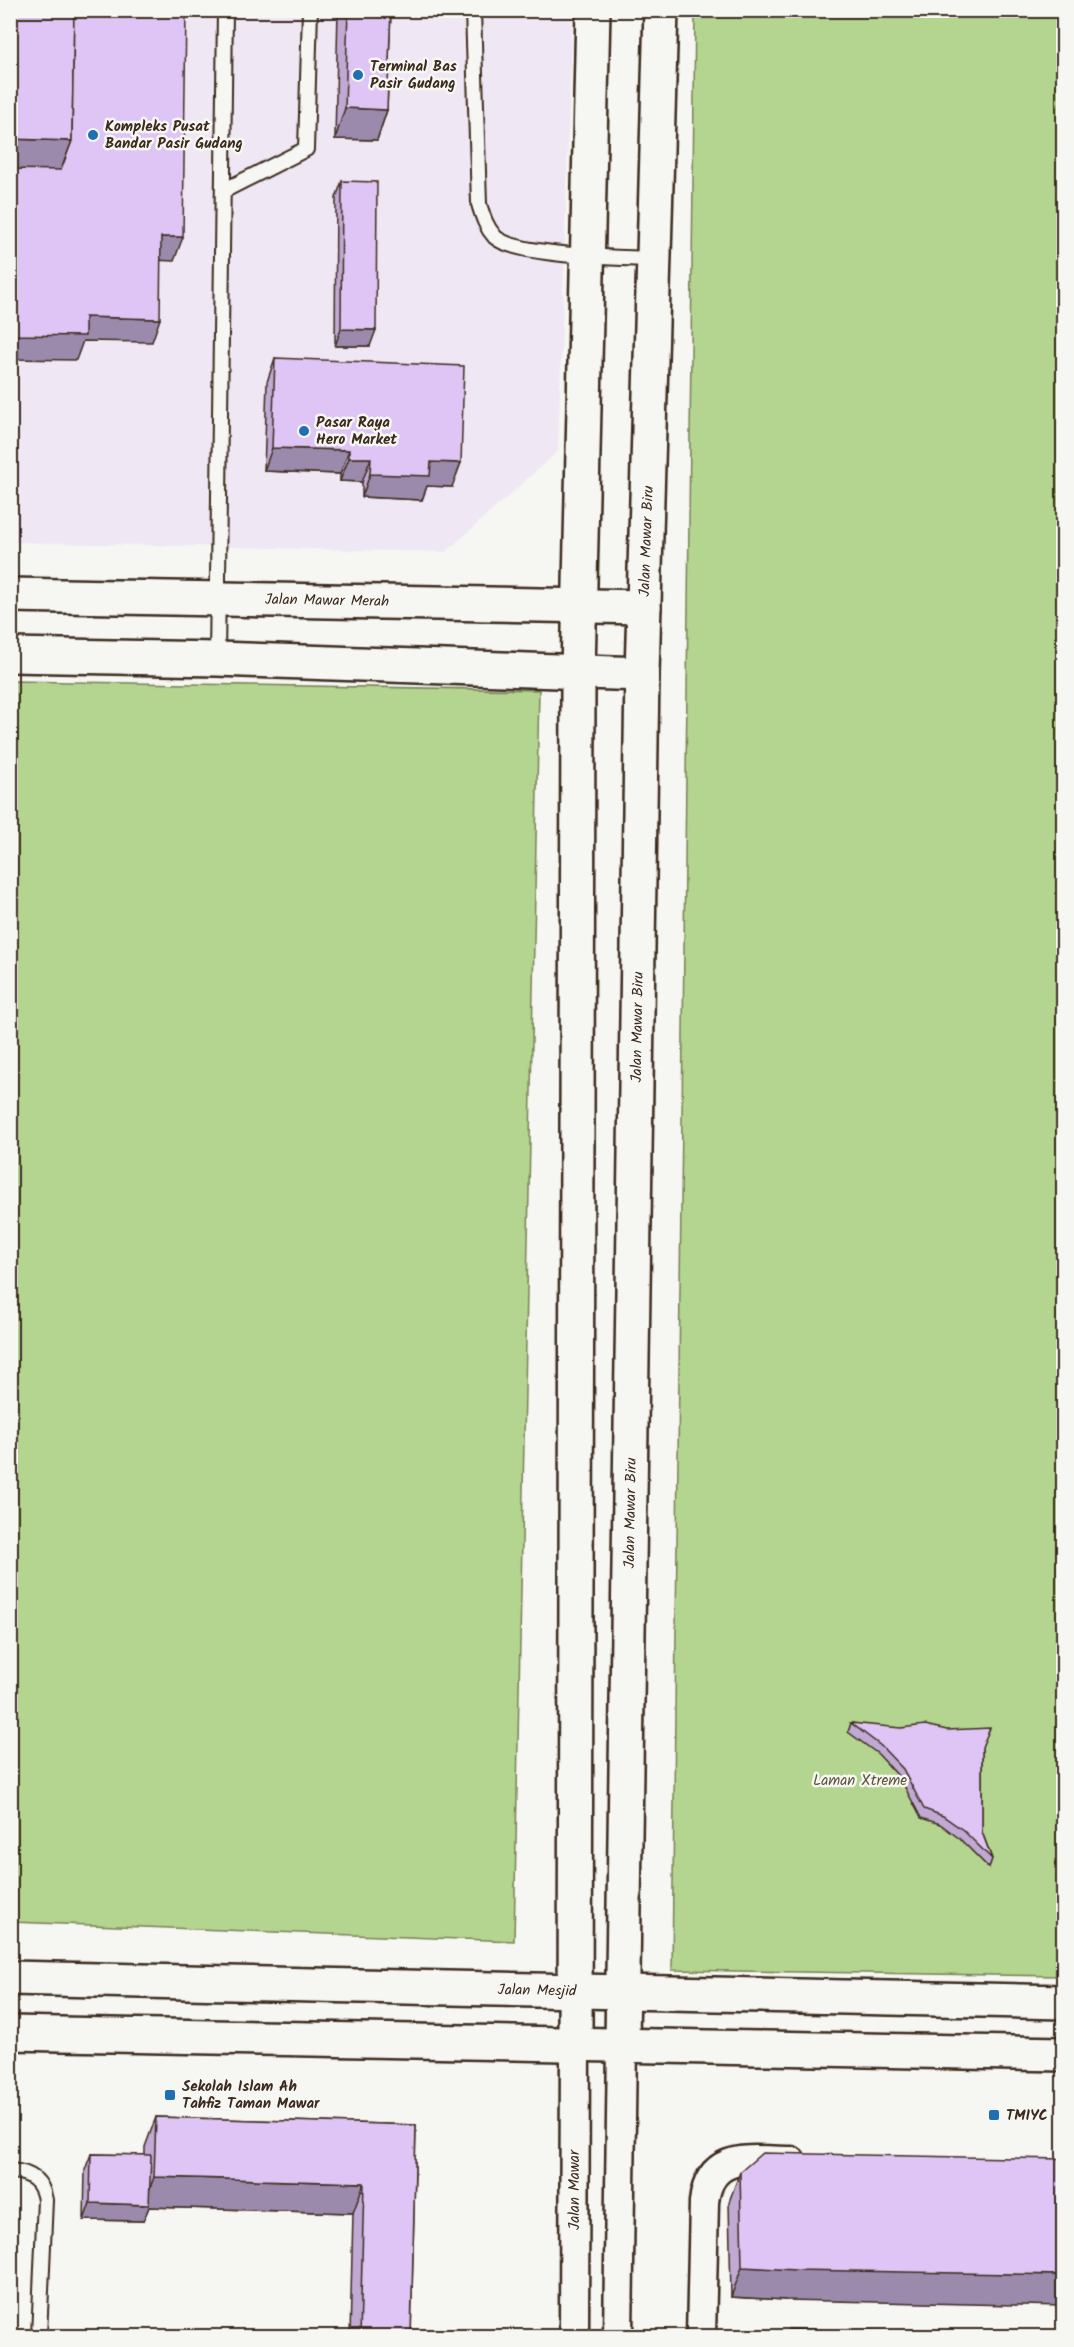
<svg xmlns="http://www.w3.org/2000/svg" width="1074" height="2347" font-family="Kalam,sans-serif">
	<rect width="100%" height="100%" fill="#f6f6f2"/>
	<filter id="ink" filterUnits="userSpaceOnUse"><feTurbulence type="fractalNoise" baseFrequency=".0167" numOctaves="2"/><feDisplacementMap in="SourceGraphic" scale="12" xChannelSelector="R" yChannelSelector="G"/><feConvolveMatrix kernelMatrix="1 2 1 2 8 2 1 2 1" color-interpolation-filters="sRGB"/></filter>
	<g filter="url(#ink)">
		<path fill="#efe7f3" d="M11,11H572L558,451L446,552L11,542Z"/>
		<g fill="#b4d58f" stroke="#788056" stroke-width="1.5">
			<path d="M695,11H1063V1976L672,1970Z"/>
			<path d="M11,681L539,690L514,1941L11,1922Z"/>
		</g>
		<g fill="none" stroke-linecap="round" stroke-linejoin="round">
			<defs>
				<g id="service">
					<path d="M473,10L479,204C483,217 486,227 495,237C515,256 623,258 654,259"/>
					<path d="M223,191L306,149L310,10"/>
					<path d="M217,659L225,10"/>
					<path d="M10,2171C30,2172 42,2180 45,2200L39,2336"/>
				</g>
				<g id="minor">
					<path d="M574,2336L575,2043"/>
					<path d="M618,2336L622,2044"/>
					<path d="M701,2336L704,2202C710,2150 752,2161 791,2161"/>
				</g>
				<g id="tertiary">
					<path d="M10,595L644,607"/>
					<path d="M10,655L217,659L642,674"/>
					<path d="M575,2043L578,672L593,10"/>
					<path d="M622,2044L642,674L661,10"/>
				</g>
				<g id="secondary">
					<path d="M10,1978L1064,2002"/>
					<path d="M10,2033L1064,2054"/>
				</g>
			</defs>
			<use href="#service" stroke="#3b2a1e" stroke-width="18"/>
			<use href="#minor" stroke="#3b2a1e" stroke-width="33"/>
			<use href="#tertiary" stroke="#3b2a1e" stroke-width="38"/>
			<use href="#secondary" stroke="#3b2a1e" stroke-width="38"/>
			<use href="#service" stroke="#f6f6f2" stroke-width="14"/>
			<use href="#minor" stroke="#f6f6f2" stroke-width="28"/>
			<use href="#tertiary" stroke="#f6f6f2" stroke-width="33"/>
			<use href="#secondary" stroke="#f6f6f2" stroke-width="33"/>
		</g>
		<g fill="#c0a9d3" stroke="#3b2a1e" stroke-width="1.5">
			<path d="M338,10H391L387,110L377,140L335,139Z"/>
			<path d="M342,181L370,346H335L336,198Z"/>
			<path d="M275,358L452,487L427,486L422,500L362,497V482L340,481V474L264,471L267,382Z"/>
			<path d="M851,1723L982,1748V1832L992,1859L989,1868L960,1839L940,1824L921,1818L900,1778L878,1754L848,1732Z"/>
			<path d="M156,2117L416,2125L411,2337H350L353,2213L149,2207L143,2221L84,2220L85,2170L91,2154L145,2155V2147Z"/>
			<path d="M740,2172L786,2300L731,2297L729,2202Z"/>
		</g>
		<g fill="#9c8aac" stroke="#3b2a1e" stroke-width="1.5">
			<path d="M345,108L387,110L377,140L335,139Z"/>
			<path d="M10,139L72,141L52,194L10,193Z"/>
			<path d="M161,237H183L174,261L153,260Z"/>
			<path d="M85,317L160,319L152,342L83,341L76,360L10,359V335Z"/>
			<path d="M341,329L376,330L370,346H335Z"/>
			<path d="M272,448L349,450L340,474L264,471Z"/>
			<path d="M349,458H371L362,482L340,481Z"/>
			<path d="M431,462L461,463L452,487L427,486L422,500L362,497L370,474Z"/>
			<path d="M154,2177L364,2183L353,2213L149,2207L143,2221L84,2220L90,2203L144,2205Z"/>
			<path d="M742,2267L1064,2275V2306L786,2300L731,2297Z"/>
		</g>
		<g fill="#dfc5f5" stroke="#3b2a1e" stroke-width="1.5">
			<path d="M10,10H74L72,141L10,139Z"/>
			<path d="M74,10H186L183,237H161L160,319L85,317V336L10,335V169L61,170L72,141Z"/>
			<path d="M348,10H391L387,110L345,108Z"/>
			<path d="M342,181L377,182L376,330L341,329Z"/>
			<path d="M275,358L464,366L461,463L431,462L430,476L370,474L371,458H349V450L272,448Z"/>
			<path d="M851,1723L901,1728L925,1725L947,1730L990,1728L982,1747V1832L992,1859L963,1830L943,1816L924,1809L903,1769L881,1746Z"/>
			<path d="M156,2117L416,2125L411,2337H360L364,2183L154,2177Z"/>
			<path d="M762,2153L1064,2159V2275L796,2270L742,2267L740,2172Z"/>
			<path d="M91,2154L151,2155L149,2205L90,2203Z"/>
			<path d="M788,2329L1064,2334V2337H788Z"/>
		</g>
	</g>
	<g fill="#1f6fb2" stroke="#f6f6f2" stroke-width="2">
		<circle cx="358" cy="75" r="6"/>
		<circle cx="93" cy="135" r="6"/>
		<circle cx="304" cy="431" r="6"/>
		<rect x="164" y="2089" width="12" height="12" rx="3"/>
		<rect x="988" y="2109" width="12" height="12" rx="3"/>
	</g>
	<g text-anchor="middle" stroke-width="5" stroke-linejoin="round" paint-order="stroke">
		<g font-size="15" font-weight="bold" fill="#3b2a1e" stroke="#f6f6f2" text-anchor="start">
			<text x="370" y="71">Terminal Bas<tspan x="370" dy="17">Pasir Gudang</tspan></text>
			<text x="105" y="131">Kompleks Pusat<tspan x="105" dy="17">Bandar Pasir Gudang</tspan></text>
			<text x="316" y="427">Pasar Raya<tspan x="316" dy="17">Hero Market</tspan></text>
			<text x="182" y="2091">Sekolah Islam Ah<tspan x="182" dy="17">Tahfiz Taman Mawar</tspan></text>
			<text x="1006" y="2120">TMIYC</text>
		</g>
		<g font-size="15" fill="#3b2a1e" stroke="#f6f6f2">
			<text transform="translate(646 541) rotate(-88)" y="5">Jalan Mawar Biru</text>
			<text transform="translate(327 600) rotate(1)" y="5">Jalan Mawar Merah</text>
			<text transform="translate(637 1027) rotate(-89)" y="5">Jalan Mawar Biru</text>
			<text transform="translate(630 1513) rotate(-89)" y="5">Jalan Mawar Biru</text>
			<text transform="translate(537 1990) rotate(1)" y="5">Jalan Mesjid</text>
			<text transform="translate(574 2190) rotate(-90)" y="5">Jalan Mawar</text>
		</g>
		<g font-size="15" fill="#59553a" stroke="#f6f6f2">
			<text x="860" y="1785">Laman Xtreme</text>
		</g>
	</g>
	<rect width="1074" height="2347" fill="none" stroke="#f6f6f2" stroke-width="36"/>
	<rect x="18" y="18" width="1038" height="2311" fill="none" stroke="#3b2a1e" stroke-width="2" filter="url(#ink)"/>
</svg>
